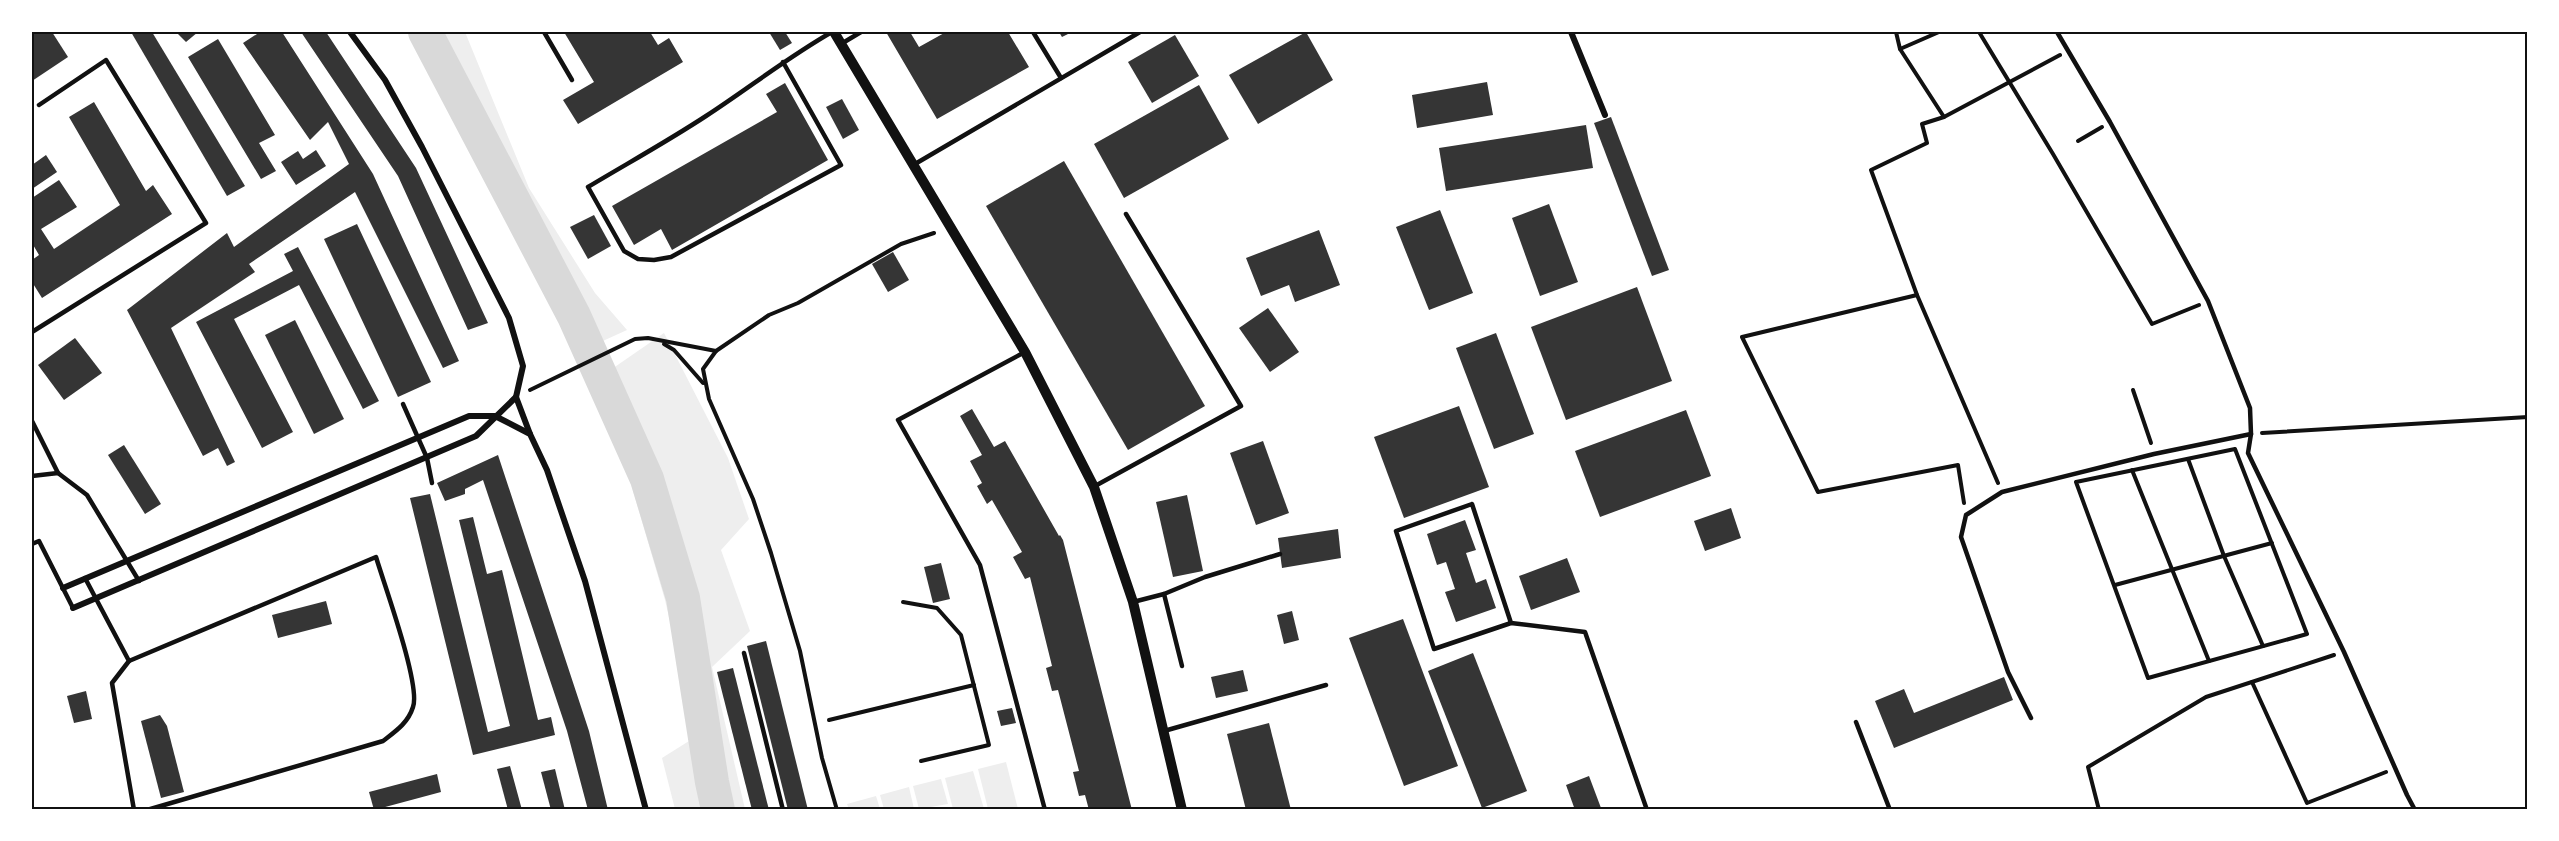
<svg xmlns="http://www.w3.org/2000/svg" width="2559" height="841" font-family="Mulish,sans-serif">
	<rect width="100%" height="100%" fill="#fff"/>
	<g fill="#eee">
		<path d="M431,32H465L529,188L595,293L627,330L594,345Z"/>
		<path d="M664,333L728,458L749,519L721,550L750,631L712,667L745,809H675L662,758L697,736L665,600L631,484L593,382Z"/>
		<path d="M1006,762L1018,809H988L978,769Z"/>
		<path d="M973,771L984,809H953L945,778Z"/>
		<path d="M941,779L948,804L919,809L913,786Z"/>
		<path d="M909,787L914,809H884L880,795Z"/>
		<path d="M876,796L880,809H849L847,804Z"/>
	</g>
	<g fill="none" stroke-linecap="round" stroke-linejoin="round">
		<path stroke="#d9d9d9" stroke-width="34" d="M425,32L574,316L647,479L683,598L712,782L718,810"/>
	</g>
	<g fill="#353535">
		<path d="M32,32H52L68,57L32,81Z"/>
		<path d="M131,32H152L245,186L227,196Z"/>
		<path d="M176,32H198L186,42Z"/>
		<path d="M260,32H282L373,174L459,361L443,368L355,192L249,264L255,272L171,328L235,462L227,466L218,448L203,456L127,310L227,233L234,247L349,164L328,122L310,140L243,43Z"/>
		<path d="M301,32H326L416,168L488,323L468,330L398,176Z"/>
		<path d="M564,32H650L658,45L669,38L683,62L578,124L563,100L594,82Z"/>
		<path d="M769,32H785L792,43L780,50Z"/>
		<path d="M886,32H910L919,47L946,32H1008L1029,67L937,119Z"/>
		<path d="M1059,32H1072L1062,37Z"/>
		<path d="M1306,32L1333,80L1258,124L1229,75Z"/>
		<path d="M1175,35L1199,76L1152,103L1128,62Z"/>
		<path d="M218,39L275,135L259,143L276,171L261,179L188,57Z"/>
		<path d="M1487,82L1493,115L1417,128L1412,95Z"/>
		<path d="M785,83L828,160L672,250L661,229L634,245L612,206L777,112L766,94Z"/>
		<path d="M1199,85L1229,139L1124,198L1094,144Z"/>
		<path d="M842,99L859,130L843,139L826,107Z"/>
		<path d="M94,102L146,191L153,185L172,214L42,298L32,282V260L39,255L32,243V198L59,180L77,207L41,229L54,249L120,205L69,117Z"/>
		<path d="M1611,117L1669,270L1652,276L1594,123Z"/>
		<path d="M1586,125L1593,168L1446,191L1439,148Z"/>
		<path d="M316,150L326,166L296,185L281,162L298,151L303,159Z"/>
		<path d="M46,155L57,172L32,189V165Z"/>
		<path d="M1064,161L1205,406L1128,450L986,206Z"/>
		<path d="M1549,204L1578,282L1540,296L1512,218Z"/>
		<path d="M1440,210L1473,293L1429,310L1396,227Z"/>
		<path d="M594,215L611,246L588,259L570,227Z"/>
		<path d="M357,224L431,382L398,397L324,239Z"/>
		<path d="M1319,230L1340,285L1295,302L1289,285L1261,296L1246,258Z"/>
		<path d="M298,247L379,401L363,409L299,285L234,319L293,432L262,448L196,322L293,271L284,254Z"/>
		<path d="M893,252L909,280L888,292L872,264Z"/>
		<path d="M1637,287L1672,381L1566,420L1531,327Z"/>
		<path d="M1268,308L1299,352L1270,372L1239,328Z"/>
		<path d="M295,320L344,419L314,434L265,335Z"/>
		<path d="M1496,333L1534,434L1494,449L1456,348Z"/>
		<path d="M75,338L102,373L64,400L38,365Z"/>
		<path d="M1459,406L1489,487L1404,518L1374,437Z"/>
		<path d="M972,409L994,447L1005,441L1059,536L1060,535L1063,540L1132,810H1089L1085,795L1079,796L1073,772L1079,771L1058,690L1052,691L1046,668L1052,666L1030,577L1025,579L1013,557L1022,552L992,500L987,504L977,486L982,483L970,461L982,455L960,416Z"/>
		<path d="M1686,410L1711,476L1600,517L1575,451Z"/>
		<path d="M1263,441L1289,513L1256,525L1230,453Z"/>
		<path d="M124,445L161,504L145,514L108,455Z"/>
		<path d="M498,455L589,731L608,810H588L567,731L483,480L465,489V494L445,501L437,483Z"/>
		<path d="M430,494L488,732L510,726L459,520L473,517L487,574L502,570L538,720L551,717L555,735L473,755L410,498Z"/>
		<path d="M1187,495L1203,571L1173,577L1156,502Z"/>
		<path d="M1731,508L1741,538L1705,551L1694,521Z"/>
		<path d="M1465,520L1476,550L1466,553L1476,583L1486,579L1496,608L1456,622L1445,592L1455,589L1446,562L1437,565L1427,534Z"/>
		<path d="M1338,529L1341,558L1282,568L1278,538Z"/>
		<path d="M1567,558L1580,592L1531,610L1519,576Z"/>
		<path d="M941,563L950,599L933,603L924,567Z"/>
		<path d="M326,601L332,624L278,638L272,615Z"/>
		<path d="M1292,611L1299,640L1284,644L1277,615Z"/>
		<path d="M1403,619L1458,766L1404,786L1349,638Z"/>
		<path d="M766,641L808,810H788L747,646Z"/>
		<path d="M1473,653L1527,791L1482,808L1428,671Z"/>
		<path d="M733,668L769,810H752L717,672Z"/>
		<path d="M1243,670L1248,691L1216,698L1211,677Z"/>
		<path d="M2004,677L2013,700L1894,748L1875,701L1904,689L1914,713Z"/>
		<path d="M86,691L92,719L74,723L67,696Z"/>
		<path d="M1012,708L1016,723L1001,726L997,711Z"/>
		<path d="M160,715L167,726L184,792L161,798L141,721Z"/>
		<path d="M1269,723L1291,810H1246L1227,734Z"/>
		<path d="M510,766L522,810H508L497,769Z"/>
		<path d="M555,769L565,810H551L541,772Z"/>
		<path d="M437,774L441,792L374,810L369,792Z"/>
		<path d="M1589,776L1601,808L1575,810L1566,785Z"/>
	</g>
	<g fill="none" stroke-linecap="round" stroke-linejoin="round">
		<g stroke="#111" stroke-width="4">
			<path d="M1896,32L1900,49L1944,117"/>
			<path d="M1979,32L2053,154L2152,324L2199,305"/>
			<path d="M1900,49L1939,32"/>
			<path d="M2078,141L2102,127"/>
			<path d="M1917,295L1742,337L1818,492L1958,465L1964,503"/>
			<path d="M664,344L674,350L703,383"/>
			<path d="M530,390L635,339L648,338L716,351"/>
			<path d="M2133,390L2151,443"/>
			<path d="M2262,433L2528,417"/>
			<path d="M2235,449L2307,634L2148,678L2076,482Z"/>
			<path d="M2188,459L2224,556L2263,646"/>
			<path d="M2132,470L2209,661"/>
			<path d="M1998,483L1917,295L1871,170L1927,143L1922,124L1944,117L2060,55"/>
			<path d="M2115,585L2272,543"/>
			<path d="M903,602L937,608L961,635L989,745L921,761"/>
			<path d="M2252,682L2307,803L2386,772"/>
			<path d="M829,720L974,685"/>
			<path d="M837,810L822,758L800,651L771,553L753,499L709,399L703,369L716,351L769,315L798,303L901,244L934,233"/>
			<path d="M2099,810L2088,767L2206,697L2334,655"/>
		</g>
		<g stroke="#111" stroke-width="4.5">
			<path d="M544,32L572,80"/>
			<path d="M1033,32L1061,78"/>
			<path d="M2057,32L2110,122L2208,301L2250,408L2251,434L2248,453L2344,652L2407,795L2415,810"/>
			<path d="M841,44L861,32"/>
			<path d="M783,62L841,165L671,257L654,260L638,259L624,251L588,187C628,163 668,141 706,116C749,88 788,57 832,32"/>
			<path d="M915,164L1140,32"/>
			<path d="M32,332L206,223L106,60L39,105"/>
			<path d="M1025,352L898,420L980,565L1045,810"/>
			<path d="M403,404L427,458L432,483"/>
			<path d="M32,421L58,473"/>
			<path d="M32,476L58,473L87,495L139,581"/>
			<path d="M1095,486L1241,406L1126,214"/>
			<path d="M32,544L39,541L73,608"/>
			<path d="M85,578L129,661L112,683L134,810"/>
			<path d="M1164,594L1182,666"/>
			<path d="M1133,602L1164,594L1205,577L1280,554"/>
			<path d="M1511,623L1472,504L1396,531L1434,649L1511,623L1585,632L1647,810"/>
			<path d="M744,653L783,810"/>
			<path d="M129,661L376,557C384,584 421,685 413,707C408,723 396,731 383,741L147,810"/>
			<path d="M2031,718L2008,672L1961,537L1966,515L2002,492L2154,454L2251,434"/>
			<path d="M1856,722L1890,810"/>
			<path d="M1164,731L1326,685"/>
		</g>
		<g stroke="#111" stroke-width="6">
			<path d="M350,32L385,80L422,147L509,318L523,366L516,397L530,434"/>
			<path d="M1571,32L1605,115"/>
			<path d="M63,588L469,416H495L530,434L547,470L585,581L646,810"/>
			<path d="M73,608L476,436L516,397"/>
		</g>
		<path stroke="#111" stroke-width="10" d="M834,32L1025,352L1094,487L1133,602L1182,810"/>
	</g>
	<rect width="2559" height="841" fill="none" stroke="#ffffff" stroke-width="66"/>
	<rect x="33" y="33" width="2493" height="775" fill="none" stroke="#111" stroke-width="2"/>
</svg>
